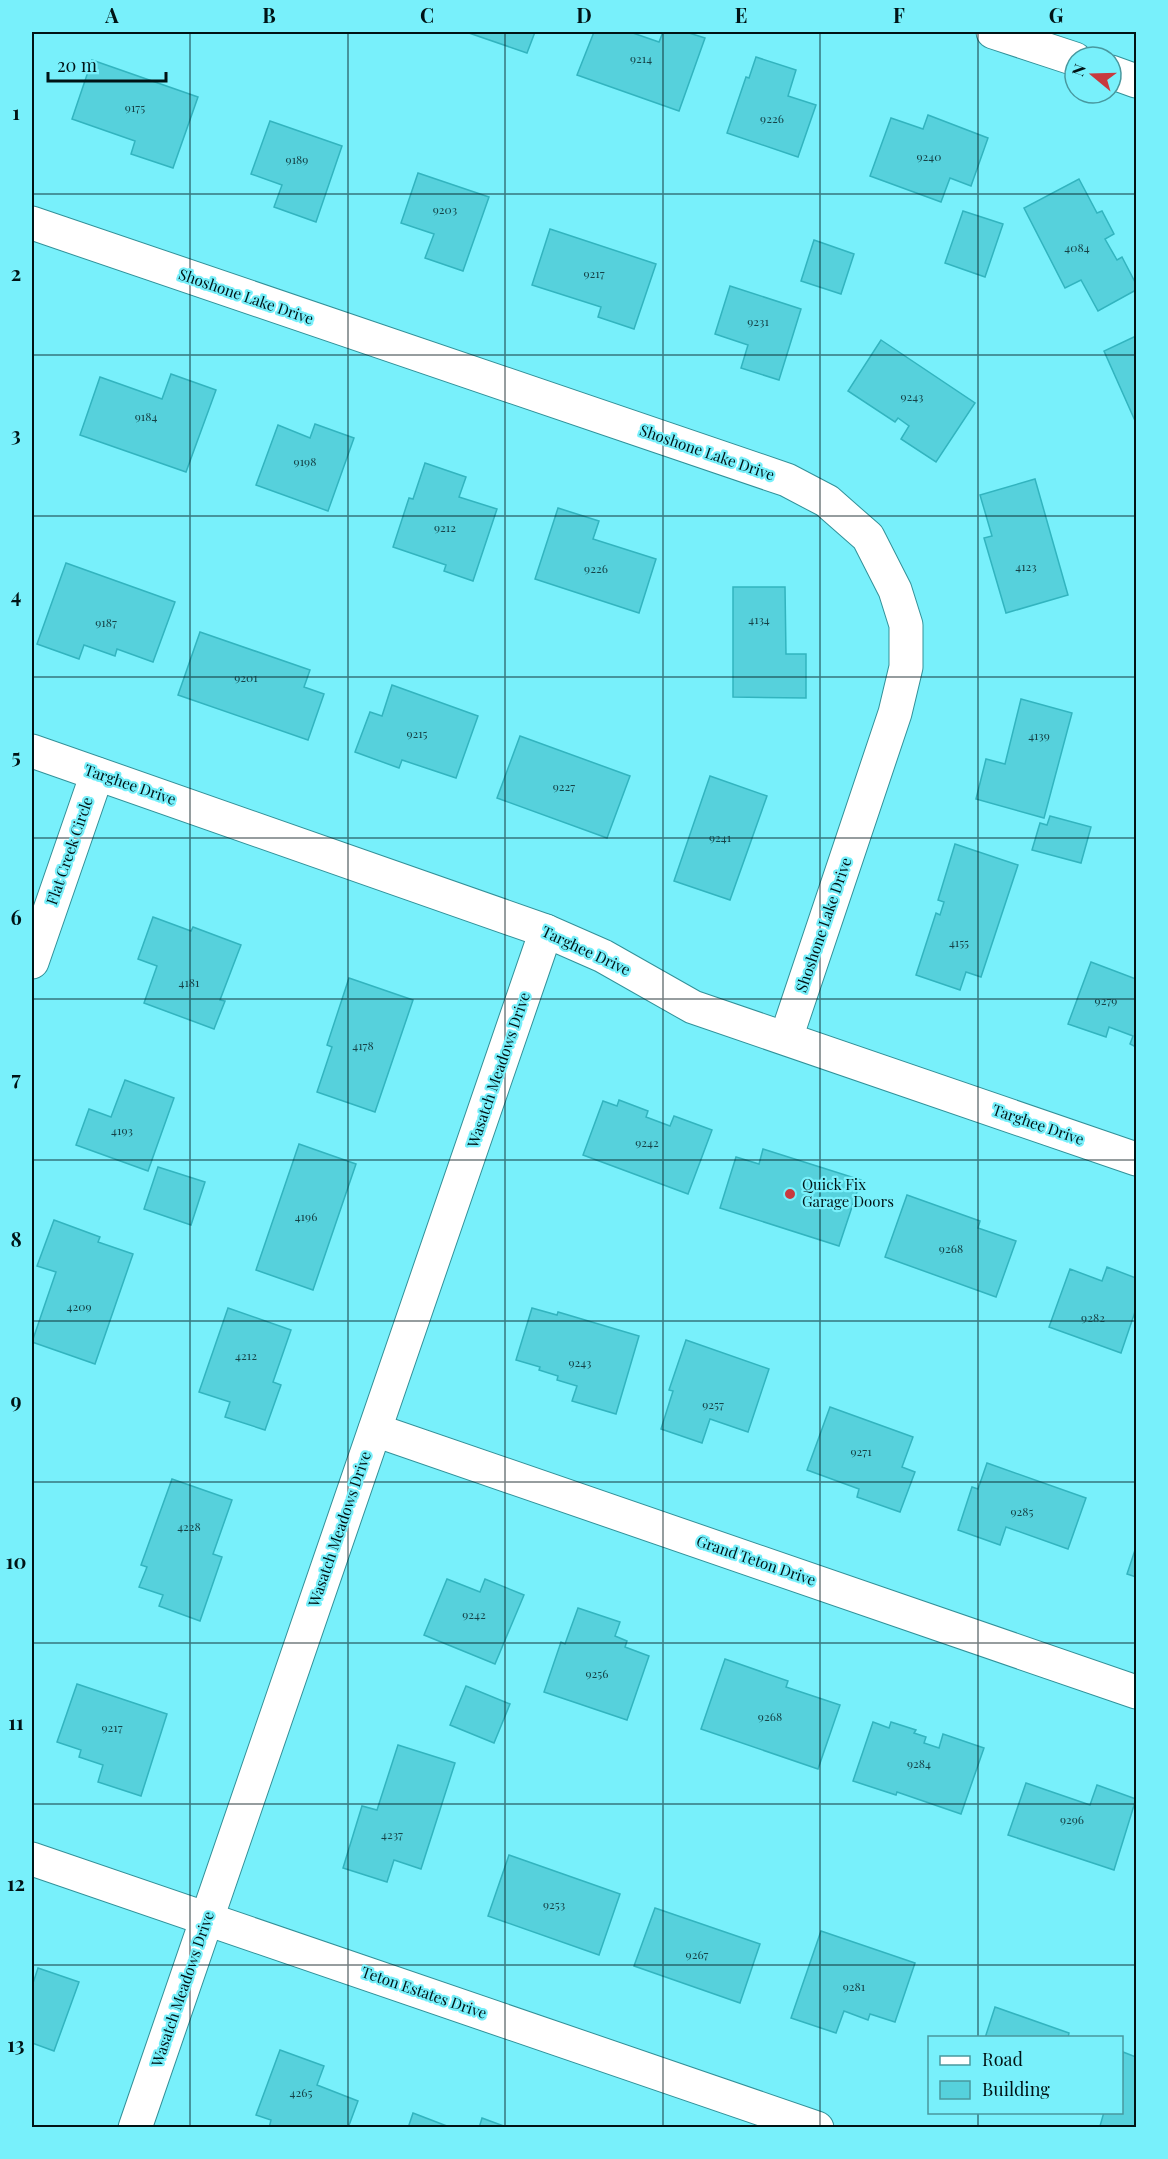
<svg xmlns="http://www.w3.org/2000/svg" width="1168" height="2159" font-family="'Playfair Display',serif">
	<rect width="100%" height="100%" fill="#78f0fb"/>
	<g fill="#56d1dc" stroke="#32b4bf" stroke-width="1.5">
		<path d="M466,32H535L527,53Z"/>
		<path d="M594,32H630L659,42L663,32H686L705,38L679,111L577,75Z"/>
		<path d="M756,57L796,70L788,96L816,105L798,157L727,133L746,77L749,78Z"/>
		<path d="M92,60L198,97L173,168L131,154L135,141L72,119Z"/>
		<path d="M928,115L988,138L971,186L950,178L941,202L870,176L891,118L923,129Z"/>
		<path d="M270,121L342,146L316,222L274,207L282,185L251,174Z"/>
		<path d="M418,173L489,197L463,271L425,258L434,234L401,223Z"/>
		<path d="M1079,179L1097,213L1102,211L1114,234L1105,239L1117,260L1122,257L1136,284V290L1098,311L1081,280L1065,288L1024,208Z"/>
		<path d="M963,211L1003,224L985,277L945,263Z"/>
		<path d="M550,229L656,264L634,329L598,317L601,307L532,285Z"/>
		<path d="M814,240L854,254L841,294L801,281Z"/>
		<path d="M730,286L801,309L779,380L741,368L748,345L715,334Z"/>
		<path d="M1136,336V423L1104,351Z"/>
		<path d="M881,340L975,403L936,462L901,439L909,426L898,418L895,422L848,391Z"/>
		<path d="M171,374L216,390L186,472L80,435L100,377L162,399Z"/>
		<path d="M315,424L354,438L328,511L256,485L278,425L310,438Z"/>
		<path d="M425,463L466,477L459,497L497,509L473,581L444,571L446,565L393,547L409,498L413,499Z"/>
		<path d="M1035,479L1068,595L1006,613L984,538L992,536L980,495Z"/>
		<path d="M558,508L599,521L593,539L656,559L639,613L535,579Z"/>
		<path d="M66,563L175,602L153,662L117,649L115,656L84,645L79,659L37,644Z"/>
		<path d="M733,587H785L786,654H806V698L733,697Z"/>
		<path d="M200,632L310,670L304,687L324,694L308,740L178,695Z"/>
		<path d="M392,685L478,716L456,778L402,760L399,768L355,752L370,712L382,716Z"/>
		<path d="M1021,699L1072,713L1044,818L976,799L986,759L1005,764Z"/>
		<path d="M520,736L630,776L607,838L497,798Z"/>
		<path d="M710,776L767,796L730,900L674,881Z"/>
		<path d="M1050,816L1091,827L1081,863L1032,850L1040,823L1047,825Z"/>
		<path d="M955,844L1018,865L981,977L966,972L960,990L916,975L936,913L940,915L944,902L938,900Z"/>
		<path d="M153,917L191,931L193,927L241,945L220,1000L225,1001L214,1029L144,1003L157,966L138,959Z"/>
		<path d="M1091,962L1136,979V1047L1130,1044L1133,1036L1109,1027L1106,1037L1068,1024Z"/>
		<path d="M349,978L413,1000L375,1112L317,1092L332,1047L327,1045Z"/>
		<path d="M125,1080L174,1098L148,1171L76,1145L89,1109L111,1117Z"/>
		<path d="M619,1100L648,1111L646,1117L670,1126L674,1116L712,1130L688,1194L583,1155L603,1101L617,1106Z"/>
		<path d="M299,1144L356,1164L313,1290L256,1270Z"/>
		<path d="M763,1149L861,1180L839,1246L720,1208L736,1157L759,1164Z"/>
		<path d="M158,1167L205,1182L191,1225L144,1209Z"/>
		<path d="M907,1195L980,1221L978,1228L1016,1241L996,1297L885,1257Z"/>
		<path d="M54,1220L100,1237L98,1242L133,1254L95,1364L32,1342L56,1272L37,1266Z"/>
		<path d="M1107,1267L1136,1278V1309L1121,1353L1049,1327L1070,1269L1102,1281Z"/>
		<path d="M228,1308L291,1330L273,1382L281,1385L265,1430L225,1417L230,1402L199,1392Z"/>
		<path d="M532,1308L557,1315L558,1312L639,1336L616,1414L572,1401L577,1386L557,1380L558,1376L539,1370L540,1367L516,1360Z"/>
		<path d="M686,1340L769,1369L748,1432L710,1419L702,1443L661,1429L673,1391L669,1390Z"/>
		<path d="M830,1407L913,1437L902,1467L915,1472L900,1512L857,1497L859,1489L807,1470Z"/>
		<path d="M987,1463L1086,1498L1068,1549L1006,1527L1000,1545L958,1530L972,1487L978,1489Z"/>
		<path d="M172,1479L232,1500L213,1554L222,1557L200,1621L159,1606L163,1595L139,1587L147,1567L141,1565Z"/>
		<path d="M1136,1547V1577L1127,1574Z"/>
		<path d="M447,1579L480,1592L485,1579L524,1595L495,1664L424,1635Z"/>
		<path d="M578,1608L620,1622L615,1636L627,1641L625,1647L649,1656L627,1720L544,1692L561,1642L565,1644Z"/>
		<path d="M725,1659L788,1681L786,1687L840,1705L818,1769L701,1729Z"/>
		<path d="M77,1684L167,1714L141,1796L98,1782L103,1765L79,1757L81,1750L57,1742Z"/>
		<path d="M466,1686L510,1704L494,1743L450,1725Z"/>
		<path d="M873,1722L889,1728L891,1722L916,1730L914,1733L926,1737L924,1743L939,1748L943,1734L984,1748L961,1814L897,1792L896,1795L853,1781Z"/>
		<path d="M398,1745L455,1763L421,1869L394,1860L387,1882L343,1868L362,1806L377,1810Z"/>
		<path d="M1026,1783L1090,1805L1097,1785L1136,1799L1114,1870L1008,1835Z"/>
		<path d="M509,1855L620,1894L599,1955L488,1916Z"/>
		<path d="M655,1908L760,1944L740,2003L634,1966Z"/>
		<path d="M821,1931L915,1963L895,2022L870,2014L868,2020L844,2011L836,2033L791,2018Z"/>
		<path d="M38,1968L79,1982L54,2051L32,2043V1986Z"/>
		<path d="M995,2007L1069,2033L1068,2038H985Z"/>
		<path d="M280,2050L324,2066L317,2085L358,2101L348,2128H269L271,2120L256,2115Z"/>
		<path d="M1123,2052L1136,2057V2128H1104L1100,2126L1104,2112H1122Z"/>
		<path d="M413,2113L452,2128H408Z"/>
		<path d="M482,2118L509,2128H479Z"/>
	</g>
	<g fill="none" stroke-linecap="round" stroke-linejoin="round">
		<defs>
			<g id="street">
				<path d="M993,32L1075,59"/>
				<path d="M1111,72L1136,81"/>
				<path d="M32,223L787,480L827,501L868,537L895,590L906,625V667L895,713L786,1038"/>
				<path d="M32,751L546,931L603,956L693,1007L1136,1159"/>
				<path d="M32,962L97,774"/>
				<path d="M375,1430L1136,1692"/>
				<path d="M32,1859L817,2128"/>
				<path d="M135,2128L546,931"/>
			</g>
		</defs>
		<use href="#street" stroke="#329199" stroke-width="35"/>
		<use href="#street" stroke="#fff" stroke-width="33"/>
	</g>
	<path fill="none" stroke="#001315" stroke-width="1.5" stroke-opacity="0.55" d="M190,32V2128M348,32V2128M505,32V2128M663,32V2128M820,32V2128M978,32V2038M32,194H1136M32,355H1136M32,516H1136M32,677H1136M32,838H1136M32,999H1136M32,1160H1136M32,1321H1136M32,1482H1136M32,1643H1136M32,1804H1136M32,1965H1136M978,2112V2128"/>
	<circle fill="#c93a3e" stroke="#78f0fb" stroke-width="2" cx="790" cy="1194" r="6"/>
	<g text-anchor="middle" stroke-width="4.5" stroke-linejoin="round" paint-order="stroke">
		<g font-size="12" fill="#164247">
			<text x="641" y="63">9214</text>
			<text x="135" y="112">9175</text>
			<text x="772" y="123">9226</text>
			<text x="929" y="161">9240</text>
			<text x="297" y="164">9189</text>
			<text x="445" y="214">9203</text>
			<text x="1077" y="252">4084</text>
			<text x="594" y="278">9217</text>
			<text x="758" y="326">9231</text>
			<text x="912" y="401">9243</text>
			<text x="146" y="421">9184</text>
			<text x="305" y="466">9198</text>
			<text x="445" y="532">9212</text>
			<text x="1026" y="571">4123</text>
			<text x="596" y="573">9226</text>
			<text x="759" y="624">4134</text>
			<text x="106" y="627">9187</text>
			<text x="246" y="682">9201</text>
			<text x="417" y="738">9215</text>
			<text x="1039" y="740">4139</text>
			<text x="564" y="791">9227</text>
			<text x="720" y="842">9241</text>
			<text x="959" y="947">4155</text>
			<text x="189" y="987">4181</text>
			<text x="1106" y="1005">9279</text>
			<text x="363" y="1050">4178</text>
			<text x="122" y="1135">4193</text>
			<text x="647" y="1147">9242</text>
			<text x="306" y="1221">4196</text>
			<text x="951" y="1253">9268</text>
			<text x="79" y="1311">4209</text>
			<text x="1093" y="1322">9282</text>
			<text x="246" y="1360">4212</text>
			<text x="580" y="1367">9243</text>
			<text x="713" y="1409">9257</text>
			<text x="861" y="1456">9271</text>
			<text x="1022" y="1516">9285</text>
			<text x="189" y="1531">4228</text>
			<text x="474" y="1619">9242</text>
			<text x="597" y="1678">9256</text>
			<text x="770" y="1721">9268</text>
			<text x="112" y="1732">9217</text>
			<text x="919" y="1768">9284</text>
			<text x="1072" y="1824">9296</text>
			<text x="392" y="1839">4237</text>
			<text x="554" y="1909">9253</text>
			<text x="697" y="1959">9267</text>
			<text x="854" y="1991">9281</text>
			<text x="301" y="2097">4265</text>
		</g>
		<g font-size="15" fill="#001315" stroke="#78f0fb">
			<text transform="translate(246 297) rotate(19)" y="5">Shoshone Lake Drive</text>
			<text transform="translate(707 453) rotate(19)" y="5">Shoshone Lake Drive</text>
			<text transform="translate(130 785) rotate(19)" y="5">Targhee Drive</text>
			<text transform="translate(70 851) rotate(-71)" y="5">Flat Creek Circle</text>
			<text transform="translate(824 925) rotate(-71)" y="5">Shoshone Lake Drive</text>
			<text transform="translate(586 951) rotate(25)" y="5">Targhee Drive</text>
			<text transform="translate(499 1070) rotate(-71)" y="5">Wasatch Meadows Drive</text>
			<text transform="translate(1038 1125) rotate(19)" y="5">Targhee Drive</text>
			<text transform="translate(340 1529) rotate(-71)" y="5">Wasatch Meadows Drive</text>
			<text transform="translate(756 1561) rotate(19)" y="5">Grand Teton Drive</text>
			<text transform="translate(183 1989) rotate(-71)" y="5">Wasatch Meadows Drive</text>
			<text transform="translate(424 1993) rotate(19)" y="5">Teton Estates Drive</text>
		</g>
		<g font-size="15" fill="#001315" stroke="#78f0fb" text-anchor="start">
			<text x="802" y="1190">Quick Fix<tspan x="802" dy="17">Garage Doors</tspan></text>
		</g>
	</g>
	<rect width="1168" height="2159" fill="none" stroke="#78f0fb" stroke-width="66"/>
	<rect x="928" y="2036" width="195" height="78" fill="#78f0fb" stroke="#48989f" stroke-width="1.5"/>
	<rect x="940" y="2056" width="30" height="9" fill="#ffffff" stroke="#48989f" stroke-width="1.5"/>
	<text x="982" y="2066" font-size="18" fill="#001315">Road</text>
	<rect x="940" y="2081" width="30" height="18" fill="#56d1dc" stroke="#48989f" stroke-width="1.5"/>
	<text x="982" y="2096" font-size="18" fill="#001315">Building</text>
	<g transform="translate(1093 75) rotate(289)"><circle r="28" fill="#78f0fb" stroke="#48989f" stroke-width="1.5"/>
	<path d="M0-4.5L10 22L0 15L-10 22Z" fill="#c93a3e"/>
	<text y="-9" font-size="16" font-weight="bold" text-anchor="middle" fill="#001315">N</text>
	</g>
	<path d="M48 72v9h118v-9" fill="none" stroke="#001315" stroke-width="3"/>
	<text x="57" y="72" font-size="18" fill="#001315" stroke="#78f0fb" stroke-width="4.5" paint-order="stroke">20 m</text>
	<rect x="33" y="33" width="1102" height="2093" fill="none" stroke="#001315" stroke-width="2"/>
	<g font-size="20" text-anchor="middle" font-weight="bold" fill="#001315">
		<text x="112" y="23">A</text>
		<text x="269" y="23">B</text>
		<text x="427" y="23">C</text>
		<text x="584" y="23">D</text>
		<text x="741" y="23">E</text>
		<text x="899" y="23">F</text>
		<text x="1056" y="23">G</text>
		<text x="16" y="120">1</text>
		<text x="16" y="281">2</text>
		<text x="16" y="442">3</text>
		<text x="16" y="603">4</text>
		<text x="16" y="764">5</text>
		<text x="16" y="925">6</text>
		<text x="16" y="1086">7</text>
		<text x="16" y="1247">8</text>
		<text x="16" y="1408">9</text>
		<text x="16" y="1569">10</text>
		<text x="16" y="1730">11</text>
		<text x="16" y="1891">12</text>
		<text x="16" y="2052">13</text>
	</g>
</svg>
